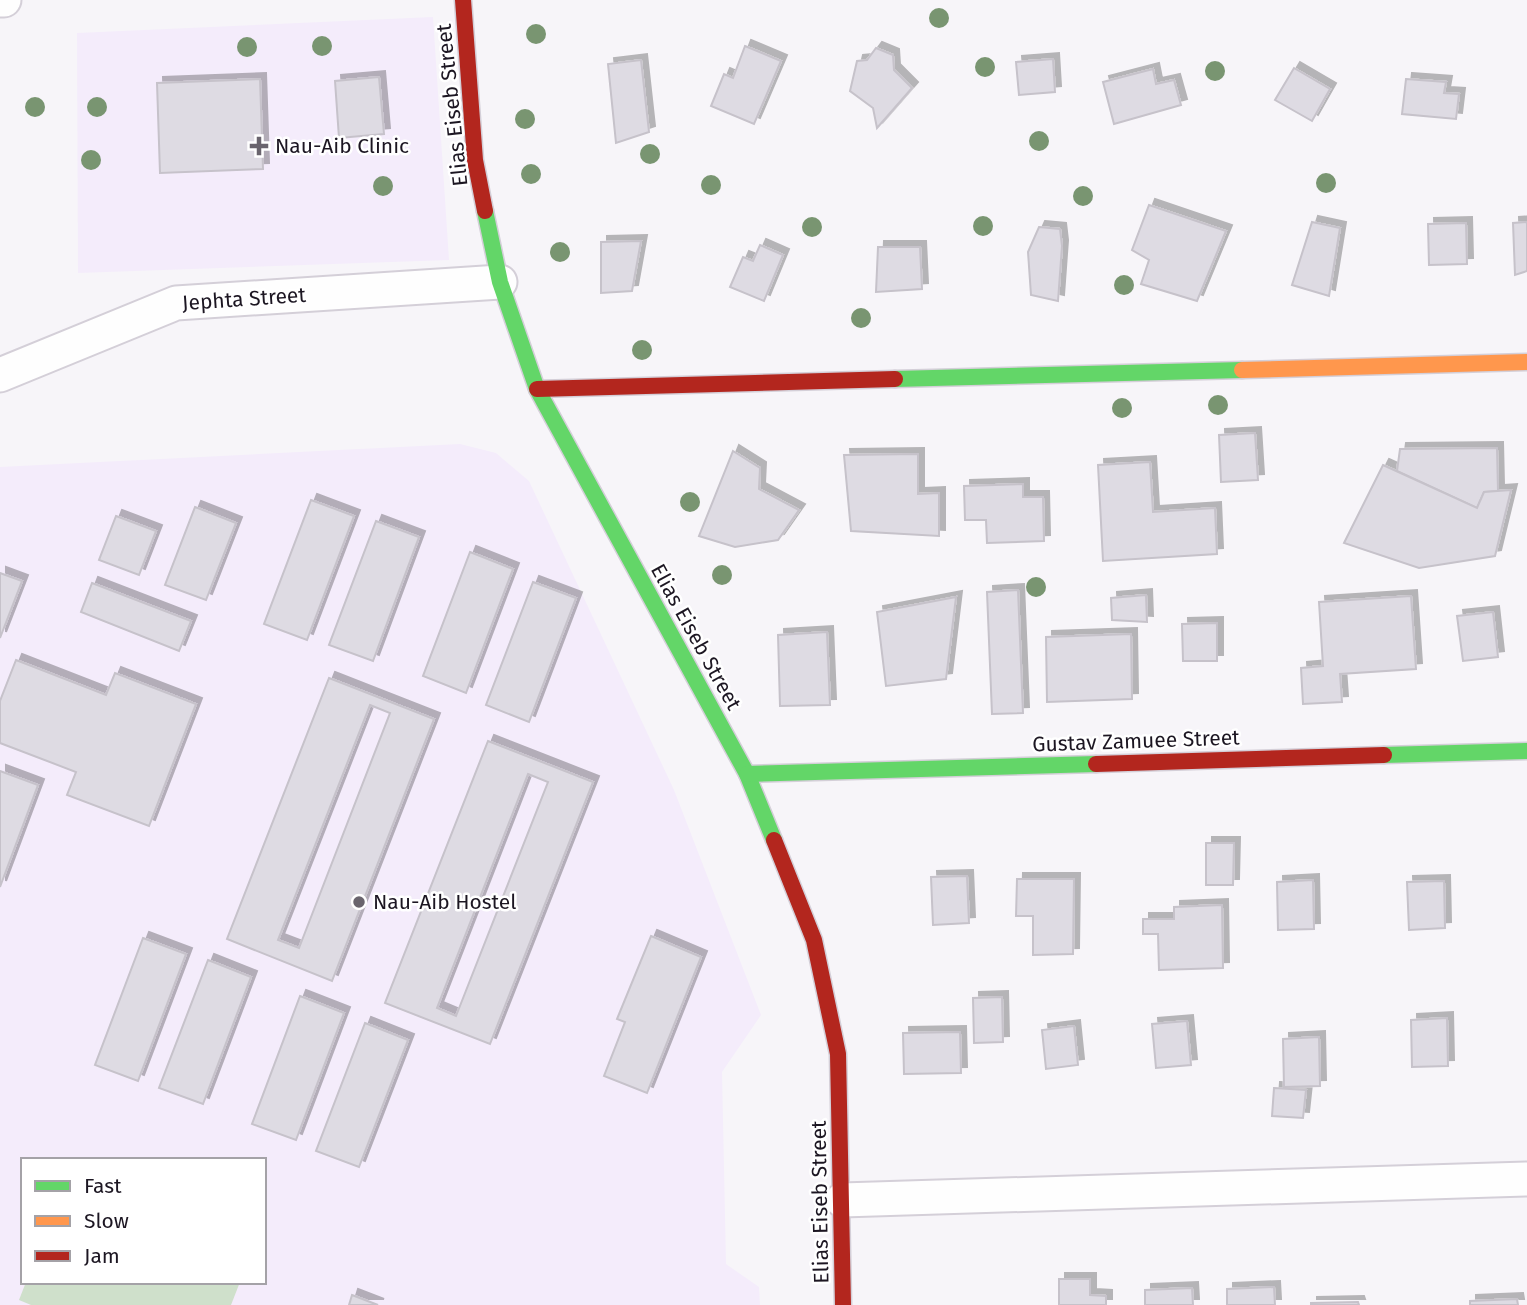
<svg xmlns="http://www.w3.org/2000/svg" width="1527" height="1305" font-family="'Fira Sans',sans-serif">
	<defs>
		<filter id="shadow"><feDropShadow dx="6" dy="-6" stdDeviation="0" flood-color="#0004"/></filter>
	</defs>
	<rect width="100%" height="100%" fill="#f7f5f9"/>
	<g fill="#f4ecfb" fill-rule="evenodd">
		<path d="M433,17L449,260L78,273L77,33Z"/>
		<path d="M460,444L496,453L529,481L674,790L761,1015L722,1072L726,1264L759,1287L760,1305H0V467ZM23,1160H264V1282H23Z"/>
	</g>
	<path fill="#cfe0cb" d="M26,1282H240L231,1305H31L19,1300Z"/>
	<g fill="#dedbe3" stroke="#c6c2ca" stroke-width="2" fill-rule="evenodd" filter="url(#shadow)">
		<path d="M745,46L781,61L754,124L711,106L724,74L733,78Z"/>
		<path d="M876,48L893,55L894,70L912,88L877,128L873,108L850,91L857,61L867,60Z"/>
		<path d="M1053,59L1055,92L1019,95L1016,62Z"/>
		<path d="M641,60L649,132L616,143L608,64Z"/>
		<path d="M1294,68L1330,89L1312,121L1275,100Z"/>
		<path d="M1153,69L1156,84L1174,80L1181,105L1114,124L1103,82Z"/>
		<path d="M379,77L384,134L339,138L335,81Z"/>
		<path d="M260,79L263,169L160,173L157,83Z"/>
		<path d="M1406,79L1446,82L1444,93L1459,94L1456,119L1402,114Z"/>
		<path d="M1149,205L1226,231L1197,301L1141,284L1149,260L1132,250Z"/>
		<path d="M1312,222L1340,228L1329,296L1292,285Z"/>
		<path d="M1527,222V271L1515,275L1513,223Z"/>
		<path d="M1466,223L1467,264L1429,265L1428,224Z"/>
		<path d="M1039,227L1060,229L1062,246L1058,301L1031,295L1028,252Z"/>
		<path d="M641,241L632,291L601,293V242Z"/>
		<path d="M760,245L783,255L764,301L730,287L743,257L753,261Z"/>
		<path d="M878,247H920L922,289L876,292Z"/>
		<path d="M1255,433L1258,480L1221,482L1219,435Z"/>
		<path d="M1497,448L1498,491L1484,492L1477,508L1397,471L1400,449Z"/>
		<path d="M733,451L760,468L759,489L799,510L778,540L735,547L699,536Z"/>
		<path d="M918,454V494L939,493V536L851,531L844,455Z"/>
		<path d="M1150,462L1153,512L1215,508L1217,554L1103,561L1098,465Z"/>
		<path d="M1383,465L1477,508L1484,492L1511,490L1495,556L1419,568L1344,543Z"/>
		<path d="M1023,484V497H1043L1044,541L987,543L986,520H965L964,486Z"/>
		<path d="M311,500L354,516L307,640L264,624Z"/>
		<path d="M195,507L236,523L206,600L165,585Z"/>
		<path d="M116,516L156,531L139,575L99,560Z"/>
		<path d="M376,521L419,537L373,661L329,645Z"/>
		<path d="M470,552L513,569L466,693L423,676Z"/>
		<path d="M0,573L22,581L0,638Z"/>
		<path d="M533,582L576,598L529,722L486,705Z"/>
		<path d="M92,583L191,621L179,651L81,612Z"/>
		<path d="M1018,590L1023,713L992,714L987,592Z"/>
		<path d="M1146,595L1147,622L1112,620L1111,598Z"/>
		<path d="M1411,596L1416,669L1340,674L1342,702L1303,704L1301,668L1323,666L1319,602Z"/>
		<path d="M956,597L946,679L886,686L877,612Z"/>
		<path d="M1493,612L1498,657L1463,661L1457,616Z"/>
		<path d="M1217,623V661H1183L1182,624Z"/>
		<path d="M827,632L830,705L780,706L778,635Z"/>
		<path d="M1131,634L1132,699L1047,702L1046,637Z"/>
		<path d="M16,660L106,695L115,673L196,704L149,826L67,795L76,772L0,743V701Z"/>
		<path d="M329,678L434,719L332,981L227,939ZM370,705L390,713L299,948L278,940Z"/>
		<path d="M488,741L593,782L490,1044L385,1003ZM528,774L548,782L456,1016L437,1008Z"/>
		<path d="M0,771L38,785L0,887Z"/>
		<path d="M1206,843H1234L1233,885H1206Z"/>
		<path d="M967,876L969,923L933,925L931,877Z"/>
		<path d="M1017,879H1074L1073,954L1033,955V916H1016Z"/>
		<path d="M1313,880L1314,929L1278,930L1277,882Z"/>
		<path d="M1444,881L1445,928L1409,930L1407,882Z"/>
		<path d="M1222,905L1223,968L1159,970L1158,934H1143V919H1174V907Z"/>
		<path d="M651,936L701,957L647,1093L604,1076L625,1022L617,1019Z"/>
		<path d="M143,938L186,954L138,1081L95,1065Z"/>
		<path d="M208,960L251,977L203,1104L159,1088Z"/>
		<path d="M300,996L344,1013L296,1140L252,1124Z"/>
		<path d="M1002,997L1003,1042L974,1043L973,998Z"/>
		<path d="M1447,1018L1448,1066L1412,1067L1411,1020Z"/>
		<path d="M1187,1021L1191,1065L1156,1068L1152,1024Z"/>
		<path d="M365,1023L408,1040L359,1167L316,1151Z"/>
		<path d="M1074,1026L1078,1065L1046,1069L1042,1030Z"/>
		<path d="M960,1032L961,1073L904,1074L903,1033Z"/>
		<path d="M1319,1037L1320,1086L1284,1087L1283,1039Z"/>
		<path d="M1274,1088L1306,1090L1303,1118L1272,1116Z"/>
		<path d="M1059,1279H1090V1295L1106,1296V1305H1059Z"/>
		<path d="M1274,1287L1275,1305H1227V1289Z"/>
		<path d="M1192,1288L1193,1305H1145V1290Z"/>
		<path d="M352,1295L378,1305H349Z"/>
		<path d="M1517,1299L1518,1305H1470V1301Z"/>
		<path d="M1358,1302L1359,1305H1311V1303Z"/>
	</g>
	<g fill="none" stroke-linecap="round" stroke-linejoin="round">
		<defs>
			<g id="street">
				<path d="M0,0H4"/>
				<path d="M0,375L176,303L500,282"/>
				<path d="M842,1200L1527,1179"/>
			</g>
			<g id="fast">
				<path d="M485,211L500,282L537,389L747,774L774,840"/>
				<path d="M895,379L1242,370"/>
				<path d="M1384,755L1527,751"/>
				<path d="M747,774L1096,764"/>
			</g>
			<path id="slow" d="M1242,370L1527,362"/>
			<g id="jam">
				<path d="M463,0L475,160L485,211"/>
				<path d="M537,389L895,379"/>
				<path d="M1096,764L1384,755"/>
				<path d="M774,840L814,940L838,1054L843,1305"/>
			</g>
		</defs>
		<use href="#street" stroke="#d4cfd8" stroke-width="37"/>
		<use href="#fast" stroke="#d4cfd8" stroke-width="19"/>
		<use href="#slow" stroke="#d4cfd8" stroke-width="19"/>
		<use href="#jam" stroke="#d4cfd8" stroke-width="19"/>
		<use href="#street" stroke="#fefefe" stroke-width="33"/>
		<use href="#fast" stroke="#63d668" stroke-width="16"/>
		<use href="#slow" stroke="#ff974d" stroke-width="16"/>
		<use href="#jam" stroke="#b3261e" stroke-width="16"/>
	</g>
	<g fill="#799571">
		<circle cx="939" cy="18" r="10"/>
		<circle cx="536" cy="34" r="10"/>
		<circle cx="322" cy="46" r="10"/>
		<circle cx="247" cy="47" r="10"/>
		<circle cx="985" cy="67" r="10"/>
		<circle cx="1215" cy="71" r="10"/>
		<circle cx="35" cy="107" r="10"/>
		<circle cx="97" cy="107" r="10"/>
		<circle cx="525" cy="119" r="10"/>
		<circle cx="1039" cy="141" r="10"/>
		<circle cx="650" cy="154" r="10"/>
		<circle cx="91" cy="160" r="10"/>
		<circle cx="531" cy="174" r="10"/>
		<circle cx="1326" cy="183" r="10"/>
		<circle cx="711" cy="185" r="10"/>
		<circle cx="383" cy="186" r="10"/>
		<circle cx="1083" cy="196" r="10"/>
		<circle cx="983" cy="226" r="10"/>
		<circle cx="812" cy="227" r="10"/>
		<circle cx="560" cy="252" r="10"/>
		<circle cx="1124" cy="285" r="10"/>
		<circle cx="861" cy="318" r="10"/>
		<circle cx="642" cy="350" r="10"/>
		<circle cx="1218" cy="405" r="10"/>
		<circle cx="1122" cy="408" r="10"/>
		<circle cx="690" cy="502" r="10"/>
		<circle cx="722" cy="575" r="10"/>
		<circle cx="1036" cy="587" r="10"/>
	</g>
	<g fill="#69646d" stroke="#fff" stroke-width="2.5">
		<path d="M255.5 135.5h7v7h7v7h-7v7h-7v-7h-7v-7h7z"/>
		<circle cx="359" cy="902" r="7"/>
	</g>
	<g text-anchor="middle" stroke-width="5" stroke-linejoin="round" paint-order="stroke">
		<g font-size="21" fill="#1c1622" stroke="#fff">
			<text transform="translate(452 105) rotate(-96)" y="7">Elias Eiseb Street</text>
			<text transform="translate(244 299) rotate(-4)" y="7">Jephta Street</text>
			<text transform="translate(696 637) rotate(61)" y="7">Elias Eiseb Street</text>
			<text transform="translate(1136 741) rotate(-2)" y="7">Gustav Zamuee Street</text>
			<text transform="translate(820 1202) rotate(-91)" y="7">Elias Eiseb Street</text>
		</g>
		<g font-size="21" fill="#1c1622" stroke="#fff" text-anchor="start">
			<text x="275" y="153">Nau-Aib Clinic</text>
			<text x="373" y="909">Nau-Aib Hostel</text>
		</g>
	</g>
	<rect x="21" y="1158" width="245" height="126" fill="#ffffff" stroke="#a4a2a7" stroke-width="2"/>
	<rect x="35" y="1181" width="35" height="10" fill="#63d668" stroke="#a4a2a7" stroke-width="2"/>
	<text x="84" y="1193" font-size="21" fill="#1c1622">Fast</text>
	<rect x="35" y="1216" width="35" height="10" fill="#ff974d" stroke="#a4a2a7" stroke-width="2"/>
	<text x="84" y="1228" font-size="21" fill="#1c1622">Slow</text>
	<rect x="35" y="1251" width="35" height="10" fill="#b3261e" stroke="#a4a2a7" stroke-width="2"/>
	<text x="84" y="1263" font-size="21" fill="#1c1622">Jam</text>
</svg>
